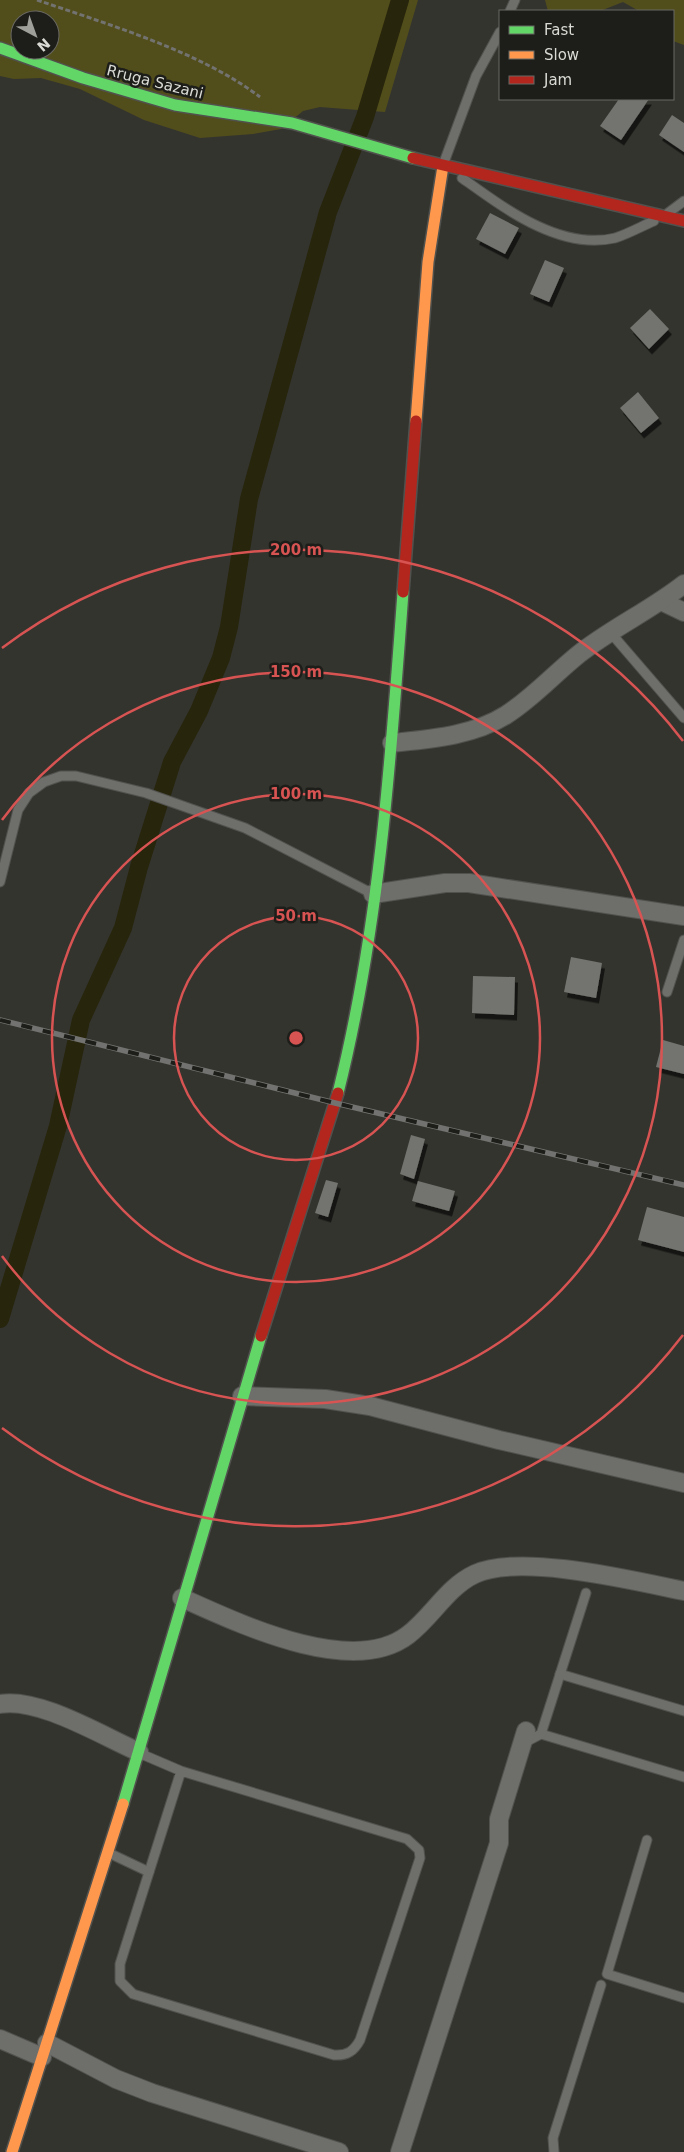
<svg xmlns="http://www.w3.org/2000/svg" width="684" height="2152" font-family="'DejaVu Sans',sans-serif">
	<defs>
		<filter id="shadow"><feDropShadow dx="3" dy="5.5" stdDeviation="0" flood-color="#0009"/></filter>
	</defs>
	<rect width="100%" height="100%" fill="#34342f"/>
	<g fill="#524e1b" fill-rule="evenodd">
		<path d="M0,0H418L385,112L320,107L303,111L281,129L253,134L200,138L144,120L80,89L41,78L14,79L0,76ZM20,20H50V50H20Z"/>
		<path d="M545,0H684V45L673,41V11H639L623,2L600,11H548Z"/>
	</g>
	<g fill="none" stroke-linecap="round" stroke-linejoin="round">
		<path stroke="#27250b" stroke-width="18" d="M0,1319L58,1126L81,1020L123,928L139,867L172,762L199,711L221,658L229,627L249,499L328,212L365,117L400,0"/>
	</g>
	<g fill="#73736f" filter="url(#shadow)">
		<path d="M619,99H649L621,140L600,126Z"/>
		<path d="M672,115L684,123V152L659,135Z"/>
		<path d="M490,213L519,228L505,254L476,239Z"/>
		<path d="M545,260L564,268L549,302L530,294Z"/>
		<path d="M650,309L669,329L649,349L630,328Z"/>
		<path d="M638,392L659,418L641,433L620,408Z"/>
		<path d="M571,957L602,963L596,998L564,992Z"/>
		<path d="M473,976L515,977L514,1015L472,1013Z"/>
		<path d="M663,1040L684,1046V1074L656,1067Z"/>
		<path d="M411,1135L425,1139L414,1179L400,1174Z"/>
		<path d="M326,1180L338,1183L328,1217L315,1213Z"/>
		<path d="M418,1181L455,1191L449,1211L412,1201Z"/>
		<path d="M647,1207L684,1217V1252L638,1240Z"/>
	</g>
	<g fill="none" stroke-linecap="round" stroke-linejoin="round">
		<defs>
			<g id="lane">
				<path d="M510,11L515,0"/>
				<path d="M443,165L476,76L500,32"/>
				<path d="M462,178C504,208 560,251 615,238C628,234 642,226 654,221"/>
				<path d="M668,213L684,201"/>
				<path d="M610,632L684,718"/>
				<path d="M0,882L18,810L29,793L44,782L61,776H76L146,793L245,828L373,894"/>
				<path d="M667,992L684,940"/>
				<path d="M560,1674L684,1711"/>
				<path d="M541,1734L684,1777"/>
				<path d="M522,1744L541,1734L586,1593"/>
				<path d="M139,1753L181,1771L407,1839L419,1850L420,1858L360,2040C354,2051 347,2056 334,2055L133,1994L120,1981V1964L181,1771"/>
				<path d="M647,1840L607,1974L684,1998"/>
				<path d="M111,1854L149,1872"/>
				<path d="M554,2152L553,2138L601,1985"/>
			</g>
			<g id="street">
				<path d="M661,601L684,612"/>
				<path d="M392,743C430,739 473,736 506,715C533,698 554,674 579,654C612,628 651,610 684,584"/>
				<path d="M373,894L445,883H469L684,916"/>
				<path d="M242,1396L325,1399L370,1406L499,1440L684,1483"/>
				<path d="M182,1598C238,1623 352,1678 408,1635C432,1617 447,1587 475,1574C520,1553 635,1581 684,1591"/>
				<path d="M0,1704C39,1697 102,1736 139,1752"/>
				<path d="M0,2039L42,2057"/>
				<path d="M47,2043L116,2079L152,2093L339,2152"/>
				<path d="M400,2152L499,1843V1819L526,1731"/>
			</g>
			<g id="fast">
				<path d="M0,48L83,78L175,105L292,123L413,158"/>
				<path d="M338,1093C379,930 391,759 403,592"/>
				<path d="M123,1804L261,1336"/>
			</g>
			<g id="slow">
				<path d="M416,421L428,262L443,166"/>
				<path d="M12,2152L123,1804"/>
			</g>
			<g id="jam">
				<path d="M413,158L684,221"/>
				<path d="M403,592L416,421"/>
				<path d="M261,1336L338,1093"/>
			</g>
		</defs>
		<use href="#lane" stroke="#51514e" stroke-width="11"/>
		<use href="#street" stroke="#51514e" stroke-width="20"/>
		<use href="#fast" stroke="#51514e" stroke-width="14"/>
		<use href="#slow" stroke="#51514e" stroke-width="14"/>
		<use href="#jam" stroke="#51514e" stroke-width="14"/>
		<path stroke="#727270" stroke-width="3" stroke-dasharray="5 2.5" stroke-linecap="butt" d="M37,0C107,24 201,52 260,97"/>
		<use href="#lane" stroke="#6e6e6b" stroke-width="9"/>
		<use href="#street" stroke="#6e6e6b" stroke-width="18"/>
		<use href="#fast" stroke="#63d668" stroke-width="11"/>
		<use href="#slow" stroke="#ff974d" stroke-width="11"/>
		<use href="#jam" stroke="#b3261e" stroke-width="11"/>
		<defs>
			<path id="rail" d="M0,1020L335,1103L684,1185"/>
		</defs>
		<use href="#rail" stroke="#727270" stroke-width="5.5"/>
		<use href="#rail" stroke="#1d1d19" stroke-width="4" stroke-dasharray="11" stroke-linecap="butt"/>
	</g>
	<g fill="none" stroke="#d75453" stroke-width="2.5">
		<circle cx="296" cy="1038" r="122"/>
		<circle cx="296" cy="1038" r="244"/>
		<path d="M2 820A366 366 0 1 1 2 1256"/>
		<path d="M683 1335A488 488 0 0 1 2 1428M2 648A488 488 0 0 1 683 741"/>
	</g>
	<g text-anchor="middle" stroke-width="5" stroke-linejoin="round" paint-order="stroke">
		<g font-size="15" fill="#dadad5" stroke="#1d1d19">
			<text transform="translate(155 82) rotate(14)" y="5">Rruga Sazani</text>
		</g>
	</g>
	<circle cx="296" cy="1038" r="8" fill="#d75453" stroke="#1d1d19" stroke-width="2.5"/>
	<g font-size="15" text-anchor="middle" font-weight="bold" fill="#d75453" stroke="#1d1d19" stroke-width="5" stroke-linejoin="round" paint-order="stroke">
		<text x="296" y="555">200 m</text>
		<text x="296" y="677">150 m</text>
		<text x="296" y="799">100 m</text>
		<text x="296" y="921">50 m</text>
	</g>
	<rect x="499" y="10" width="175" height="90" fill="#1d1d19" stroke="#696964"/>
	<rect x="509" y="26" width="25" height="8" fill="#63d668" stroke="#696964"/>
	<text x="544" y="35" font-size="15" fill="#dadad5">Fast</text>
	<rect x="509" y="51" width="25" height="8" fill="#ff974d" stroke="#696964"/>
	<text x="544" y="60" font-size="15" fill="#dadad5">Slow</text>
	<rect x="509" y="76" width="25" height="8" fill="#b3261e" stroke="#696964"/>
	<text x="544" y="85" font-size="15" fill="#dadad5">Jam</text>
	<g transform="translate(35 35) rotate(139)"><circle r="24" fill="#1d1d19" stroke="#696964"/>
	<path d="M0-4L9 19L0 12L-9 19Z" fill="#a0a09b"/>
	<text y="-8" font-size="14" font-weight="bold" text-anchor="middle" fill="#dadad5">N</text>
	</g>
</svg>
